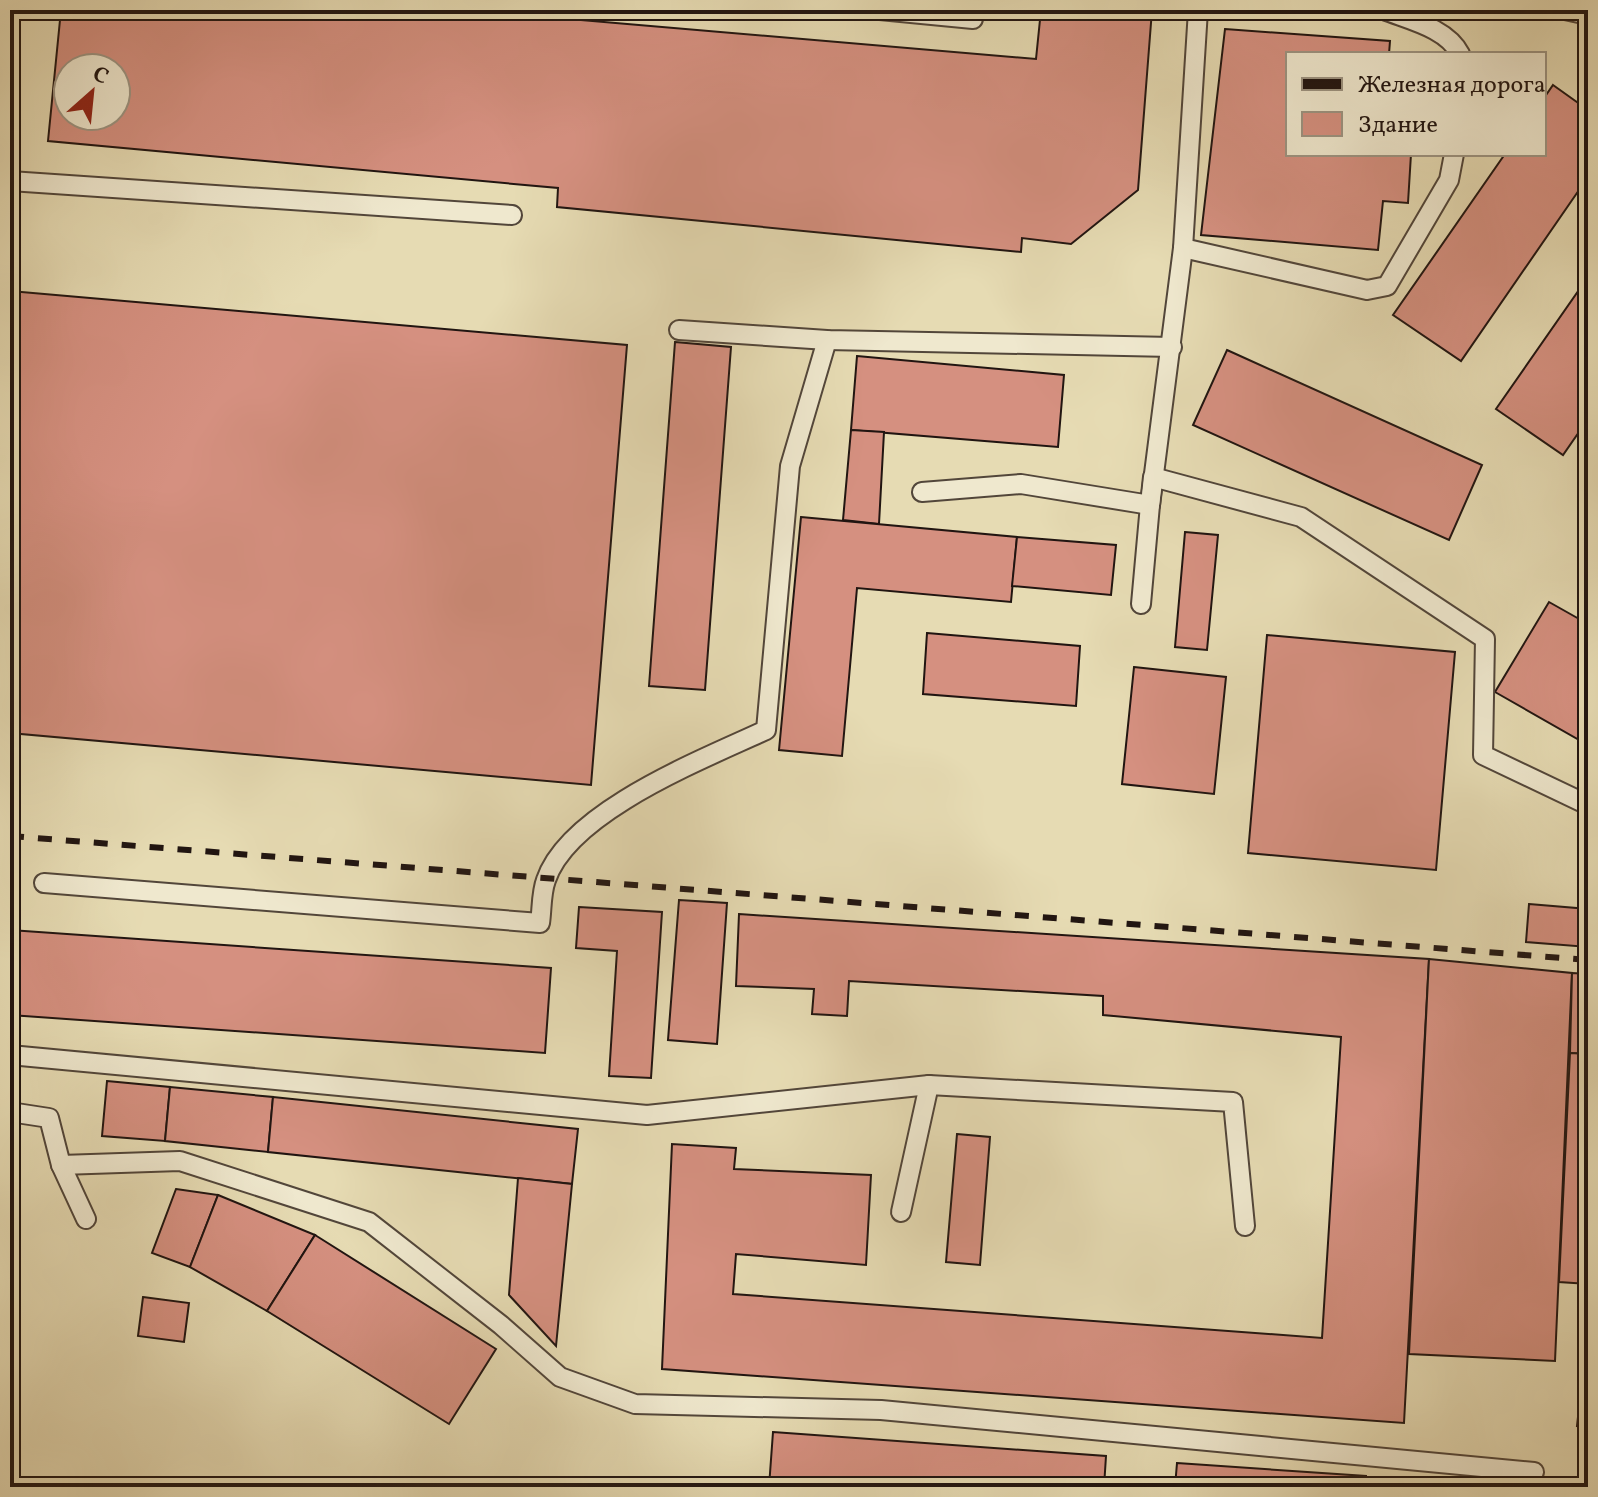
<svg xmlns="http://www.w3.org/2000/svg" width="1598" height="1497" font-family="Vollkorn,serif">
	<rect width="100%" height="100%" fill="#e6dbb3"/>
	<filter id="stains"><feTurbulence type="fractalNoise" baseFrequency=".0025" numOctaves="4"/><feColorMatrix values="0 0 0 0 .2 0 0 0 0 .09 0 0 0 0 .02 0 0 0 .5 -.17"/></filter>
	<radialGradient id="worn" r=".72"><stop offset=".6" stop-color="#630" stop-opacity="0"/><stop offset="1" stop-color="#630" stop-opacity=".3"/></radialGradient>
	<g fill="#d59080" stroke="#211511" stroke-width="2" fill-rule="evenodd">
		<path d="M61,10H465L1036,59L1041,10H1152L1138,190L1071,244L1022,238L1021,252L557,207L558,188L48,141ZM68,68H116V116H68Z"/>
		<path d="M1225,29L1390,41L1389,54H1288V154H1411L1408,203L1383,201L1378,250L1201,235Z"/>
		<path d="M1553,85L1588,110V177L1461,361L1393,315L1505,154H1544V98Z"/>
		<path d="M1588,277V419L1563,455L1496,409Z"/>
		<path d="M10,291L627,345L591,785L10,733Z"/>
		<path d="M675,342L731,347L705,690L649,686Z"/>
		<path d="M1227,350L1482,465L1449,540L1193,425Z"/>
		<path d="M857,356L1064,375L1058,447L851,430Z"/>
		<path d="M851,430L884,432L879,524L843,520Z"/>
		<path d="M801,517L1017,537L1011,602L857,588L842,756L779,750Z"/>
		<path d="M1185,532L1218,535L1207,650L1175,647Z"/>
		<path d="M1017,537L1116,545L1111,595L1012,586Z"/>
		<path d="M1549,602L1588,624V745L1495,692Z"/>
		<path d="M927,633L1080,646L1076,706L923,694Z"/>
		<path d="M1267,635L1455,652L1436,870L1248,853Z"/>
		<path d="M1134,667L1226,677L1214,794L1122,784Z"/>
		<path d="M679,900L727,903L717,1044L668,1040Z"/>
		<path d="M1529,904L1588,909V947L1526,942Z"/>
		<path d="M579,907L662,912L651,1078L609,1076L617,951L576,948Z"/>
		<path d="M739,914L1429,959L1404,1423L662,1369L672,1144L736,1148L734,1169L871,1175L866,1265L736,1254L733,1294L1322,1338L1341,1037L1103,1015V996L849,981L847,1016L812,1014L814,989L736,986Z"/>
		<path d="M10,930L551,968L545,1053L10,1015Z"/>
		<path d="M1429,959L1572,973L1555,1361L1409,1354Z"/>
		<path d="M1572,973L1588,974V1054L1570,1053Z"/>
		<path d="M1570,1053L1588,1054V1284L1559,1282Z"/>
		<path d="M107,1081L170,1087L165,1141L102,1136Z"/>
		<path d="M170,1087L273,1097L268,1152L165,1141Z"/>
		<path d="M273,1097L578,1129L572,1184L268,1152Z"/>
		<path d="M957,1134L990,1137L980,1265L946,1262Z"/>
		<path d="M518,1178L572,1184L556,1346L509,1295Z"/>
		<path d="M176,1189L218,1195L190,1267L152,1253Z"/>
		<path d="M218,1195L315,1235L267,1311L190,1267Z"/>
		<path d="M315,1235L496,1349L449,1424L267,1311Z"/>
		<path d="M143,1297L189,1303L184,1342L138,1336Z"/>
		<path d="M1581,1390L1588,1391V1427L1577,1426Z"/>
		<path d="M773,1432L1106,1456L1104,1487H769Z"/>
		<path d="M1177,1463L1366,1476V1487H1175Z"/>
	</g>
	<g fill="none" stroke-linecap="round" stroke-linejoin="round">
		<defs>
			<g id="service">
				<path d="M880,10L973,19"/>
				<path d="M1384,10C1409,20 1447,28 1460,54"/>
				<path d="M1565,10L1588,15"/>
				<path d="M10,181L512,215"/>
				<path d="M1183,248L1367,290L1387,286L1449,180L1454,154"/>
				<path d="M679,330L827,340L1172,347"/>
				<path d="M922,492L1021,484L1150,505L1153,477L1301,517L1485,639L1483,755L1588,805"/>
				<path d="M1141,604L1150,505L1183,248L1198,10"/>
				<path d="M44,883L540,923C542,910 541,893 546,880C569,811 704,759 766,730L790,466L827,340"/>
				<path d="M10,1055L647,1115L929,1085L1233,1102L1245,1226"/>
				<path d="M10,1112L49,1118L61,1165L86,1219"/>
				<path d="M61,1165L180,1161L369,1222L501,1325L560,1377L635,1404L881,1410L1534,1472"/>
				<path d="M901,1212L929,1085"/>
			</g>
		</defs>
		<use href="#service" stroke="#52463a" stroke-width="22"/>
		<use href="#service" stroke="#efe8ce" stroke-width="18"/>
		<path stroke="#211511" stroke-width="6" stroke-dasharray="14 14" stroke-linecap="butt" d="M10,836L1588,960"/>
	</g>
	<rect width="1598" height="1497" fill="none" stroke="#e6dbb3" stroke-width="40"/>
	<rect x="12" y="12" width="1574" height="1473" fill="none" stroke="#211511" stroke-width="4"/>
	<rect x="20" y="20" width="1558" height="1457" fill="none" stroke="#211511" stroke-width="2"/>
	<rect x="1286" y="52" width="260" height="104" fill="#efe8ce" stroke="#9d9482" stroke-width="2"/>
	<rect x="1302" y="78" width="40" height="12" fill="#211511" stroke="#9d9482" stroke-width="2"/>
	<text x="1358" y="92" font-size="24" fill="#211511">Железная дорога</text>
	<rect x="1302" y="112" width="40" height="24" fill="#d59080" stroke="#9d9482" stroke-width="2"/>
	<text x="1358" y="132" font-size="24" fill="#211511">Здание</text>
	<g transform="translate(92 92) rotate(27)"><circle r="38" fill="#efe8ce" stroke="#9d9482" stroke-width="2"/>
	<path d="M0-6L14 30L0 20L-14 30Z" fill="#8f2418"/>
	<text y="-12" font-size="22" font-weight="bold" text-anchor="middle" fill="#211511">С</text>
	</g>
	<rect width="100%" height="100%" filter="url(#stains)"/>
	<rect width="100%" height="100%" fill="url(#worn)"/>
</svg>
